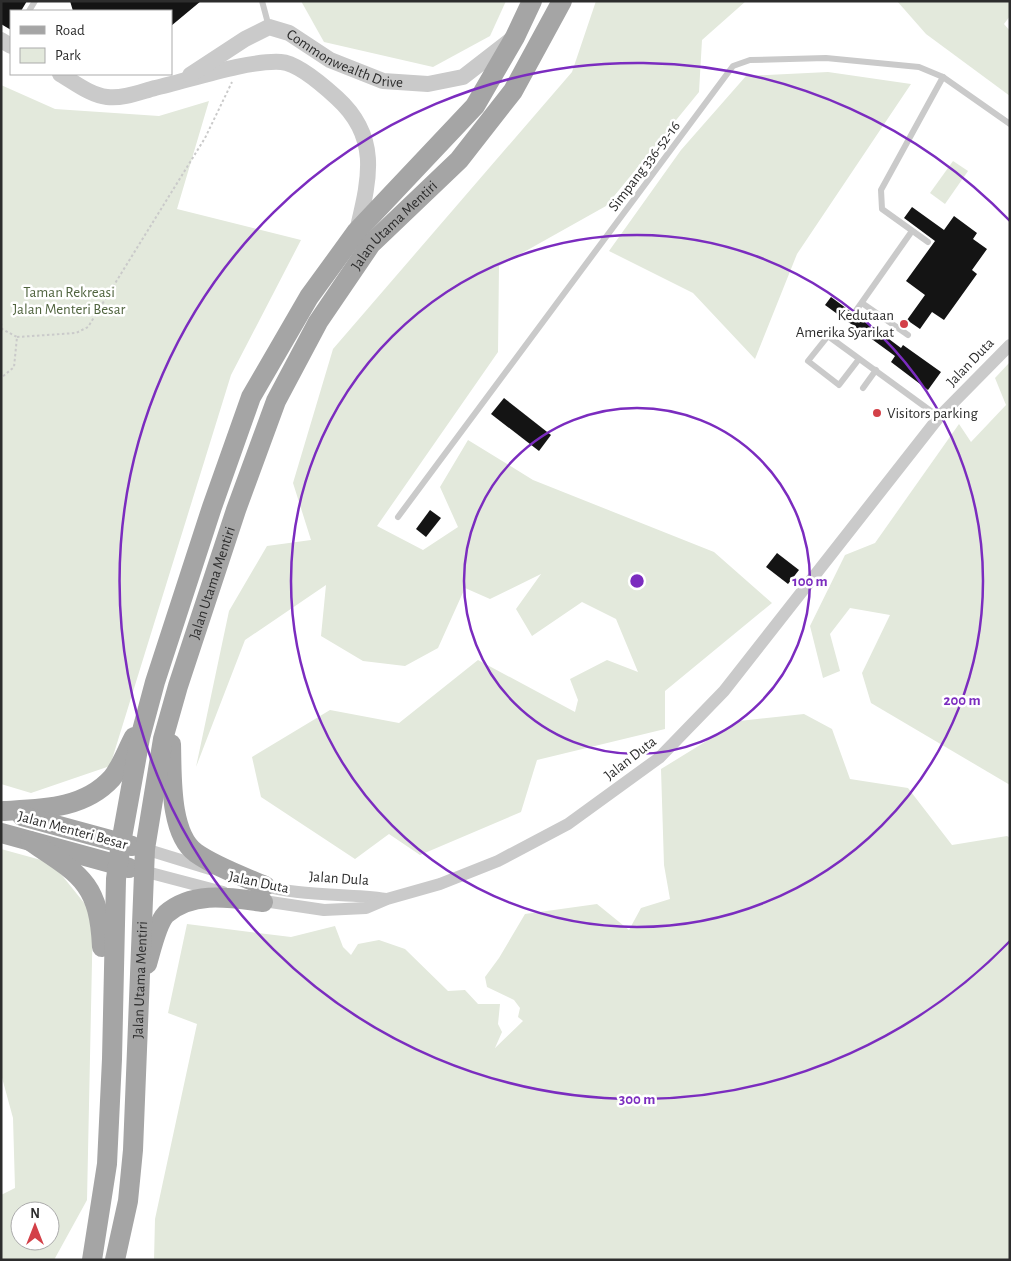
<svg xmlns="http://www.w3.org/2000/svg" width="1011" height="1261" font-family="'Alegreya Sans',sans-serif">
	<rect width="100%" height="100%" fill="#fff"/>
	<g fill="#e3e9dc" fill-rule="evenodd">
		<path d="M301,1H506L490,36L433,67L324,42Z"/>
		<path d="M596,1H746L702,40L699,92L606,206L499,266L498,352L377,526L423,550L458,527L440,487L468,440L533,480L714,552L772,603L665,691V729L537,760L521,812L420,855L389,834L355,859L261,797L252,757L330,710L399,723L478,660L575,712L578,700L570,679L607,660L638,672L616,619L582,602L532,636L516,609L541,574L490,599L465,588L438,648L405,666L363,661L321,636L326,585L245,640L196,767L229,611L267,546L311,540L293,483L333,349L572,72Z"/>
		<path d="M897,1H1010V16L1004,24L1010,31V96L926,34Z"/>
		<path d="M828,72L911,84L797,254L755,359L693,293L609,251L681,150L746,76Z"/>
		<path d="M1,85L55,109L159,116L209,101L177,209L301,240L231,375L110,766L31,793L1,784Z"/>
		<path d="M953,161L968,171L945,204L930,193Z"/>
		<path d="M1010,362V785L871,703L862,673L890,615L850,608L830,634L840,671L823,678L810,626L845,555L875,543L959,424L971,442L1006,405L995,378Z"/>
		<path d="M804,714L832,729L850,779L908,788L952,845L1007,836L1010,838V1260H154L155,1219L197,1024L168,1013L187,924L291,937L335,926L343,947L351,955L358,944L379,940L405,949L448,991L465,990L478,1004H500L498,1024L502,1032L495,1048L523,1021L518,1017L520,1008L514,1000L487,987L485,977L499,958L525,914L597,904L629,930L641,908L670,899L664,865L661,769L739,721Z"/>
		<path d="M1,849L52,863L93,914L87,1200L54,1260H1V1195L15,1188L13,1118L1,1074ZM20,1211H50V1241H20Z"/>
	</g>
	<g fill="#141414">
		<path d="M1,1H27L21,11H11V30L1,24Z"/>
		<path d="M70,1H201L171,26V11H73Z"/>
		<path d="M912,207L944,230L954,216L977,233L973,239L987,249L972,270L977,274L944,320L932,312L920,329L907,320L925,295L906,281L935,241L904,218Z"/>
		<path d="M831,297L850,311L853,316H858L901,348L903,345L941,372L928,390L891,362L895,356L825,305Z"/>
		<path d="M504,398L551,435L539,451L491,414Z"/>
		<path d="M430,510L441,518L426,537L416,529Z"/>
		<path d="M777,553L799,570L788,584L766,567Z"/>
	</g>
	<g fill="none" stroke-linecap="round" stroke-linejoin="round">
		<g stroke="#cacaca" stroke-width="2" stroke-dasharray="2.5 2.5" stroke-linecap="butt">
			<path d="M1,323L2,329L17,337L14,367L1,378"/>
			<path d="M17,337L76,333L88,327L205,138L232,82"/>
		</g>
		<g stroke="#cacaca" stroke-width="6">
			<path d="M262,1L269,27"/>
			<path d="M29,11L35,1"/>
			<path d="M928,242L882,209L881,190L943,77"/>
			<path d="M862,303L908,335"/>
			<path d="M855,312L912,231"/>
			<path d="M859,359L839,385L808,361L828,336L939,417"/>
			<path d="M863,388L876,370"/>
			<path d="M398,517L733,66L750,60L826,58L919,67L943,77L1010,124"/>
		</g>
		<g stroke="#cacaca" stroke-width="12">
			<path d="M145,849L210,869"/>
			<path d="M143,871L223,892"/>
			<path d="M258,884C300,897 343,893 386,899"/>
			<path d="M257,900L324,910L366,908L387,899L440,884L498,861L568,824L659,758L724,691L939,417L1010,345"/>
		</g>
		<g stroke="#cacaca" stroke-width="16">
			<path d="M1,40L11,46"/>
			<path d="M60,74C74,82 90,95 107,97C123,99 140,92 155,88C190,80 247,60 281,62C298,63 325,87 337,98C381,138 369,180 357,231"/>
			<path id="s1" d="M190,75L245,39L269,27L289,33L330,60L383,81L428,84L463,77L512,39"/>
		</g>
		<g stroke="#a5a5a5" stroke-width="20">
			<path d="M171,744C172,774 169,834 196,853C216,867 242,876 265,886"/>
			<path d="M4,811C42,809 84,809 112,778C121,767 127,750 134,737"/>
			<path d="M22,816L132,846"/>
			<path d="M1,833L129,868"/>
			<path d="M30,841C81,875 99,883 102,947"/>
			<path d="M147,964C151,951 157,923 166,914C193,890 232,898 263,902"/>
			<path d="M92,1260L107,1164L112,1059L116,879L121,843L140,738L155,682L212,507L251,397L309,297L357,231L475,106L515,37L532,1"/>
			<path id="s2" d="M115,1260L128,1201L133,1150L145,849L163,739L178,686L236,510L276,401L318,322L371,244L459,160L513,91L562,1"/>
		</g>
	</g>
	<g fill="none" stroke="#7b2cbf" stroke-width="2.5">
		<circle cx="637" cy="581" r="173"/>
		<circle cx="637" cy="581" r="346"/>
		<path d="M1010 941A518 518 0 1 1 1010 221"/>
	</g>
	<g fill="#d34048" stroke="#fff" stroke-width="2">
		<circle cx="904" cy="324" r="5"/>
		<circle cx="877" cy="413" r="5"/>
	</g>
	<g text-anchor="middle" stroke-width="5" stroke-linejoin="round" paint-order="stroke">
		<g font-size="15" fill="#2d2d2d" stroke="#fff">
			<text dy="5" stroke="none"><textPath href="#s1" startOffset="176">Commonwealth Drive</textPath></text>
			<text transform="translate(644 166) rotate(-53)" y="5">Simpang 336-52-16</text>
			<text dy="5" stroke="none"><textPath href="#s2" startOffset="1094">Jalan Utama Mentiri</textPath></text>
			<text transform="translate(970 362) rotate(-46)" y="5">Jalan Duta</text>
			<text dy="5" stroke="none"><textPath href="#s2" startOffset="688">Jalan Utama Mentiri</textPath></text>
			<text transform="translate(630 758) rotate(-38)" y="5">Jalan Duta</text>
			<text transform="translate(73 830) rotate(15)" y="5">Jalan Menteri Besar</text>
			<text transform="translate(339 878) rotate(4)" y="5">Jalan Dula</text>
			<text transform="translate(259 882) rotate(12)" y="5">Jalan Duta</text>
			<text dy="5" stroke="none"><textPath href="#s2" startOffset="282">Jalan Utama Mentiri</textPath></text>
		</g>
		<g font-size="15" fill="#50643f" stroke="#fff">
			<text x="69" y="297">Taman Rekreasi<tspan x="69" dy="17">Jalan Menteri Besar</tspan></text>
		</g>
		<g font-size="15" fill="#2d2d2d" stroke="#fff" text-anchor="end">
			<text x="894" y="320">Kedutaan<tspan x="894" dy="17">Amerika Syarikat</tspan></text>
			<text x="887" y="418" text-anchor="start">Visitors parking</text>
		</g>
	</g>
	<circle cx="637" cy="581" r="8" fill="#7b2cbf" stroke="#fff" stroke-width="2.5"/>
	<g font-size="15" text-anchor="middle" font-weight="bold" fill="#7b2cbf" stroke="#fff" stroke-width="5" stroke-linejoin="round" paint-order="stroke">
		<text x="810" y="586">100 m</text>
		<text x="962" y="705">200 m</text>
		<text x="637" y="1104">300 m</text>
	</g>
	<rect width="1011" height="1261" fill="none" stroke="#2d2d2d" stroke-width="5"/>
	<rect x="10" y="10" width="162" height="65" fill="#ffffff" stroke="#ababab"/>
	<rect x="20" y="26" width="25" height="8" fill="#a5a5a5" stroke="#ababab"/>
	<text x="55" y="35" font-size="15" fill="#2d2d2d">Road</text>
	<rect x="20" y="48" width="25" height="15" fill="#e3e9dc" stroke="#ababab"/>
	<text x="55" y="60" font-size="15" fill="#2d2d2d">Park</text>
	<g transform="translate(35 1226)"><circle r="24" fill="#ffffff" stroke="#ababab"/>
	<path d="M0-4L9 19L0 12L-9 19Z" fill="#d34048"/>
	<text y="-8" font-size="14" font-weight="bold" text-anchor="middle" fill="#2d2d2d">N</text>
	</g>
</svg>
